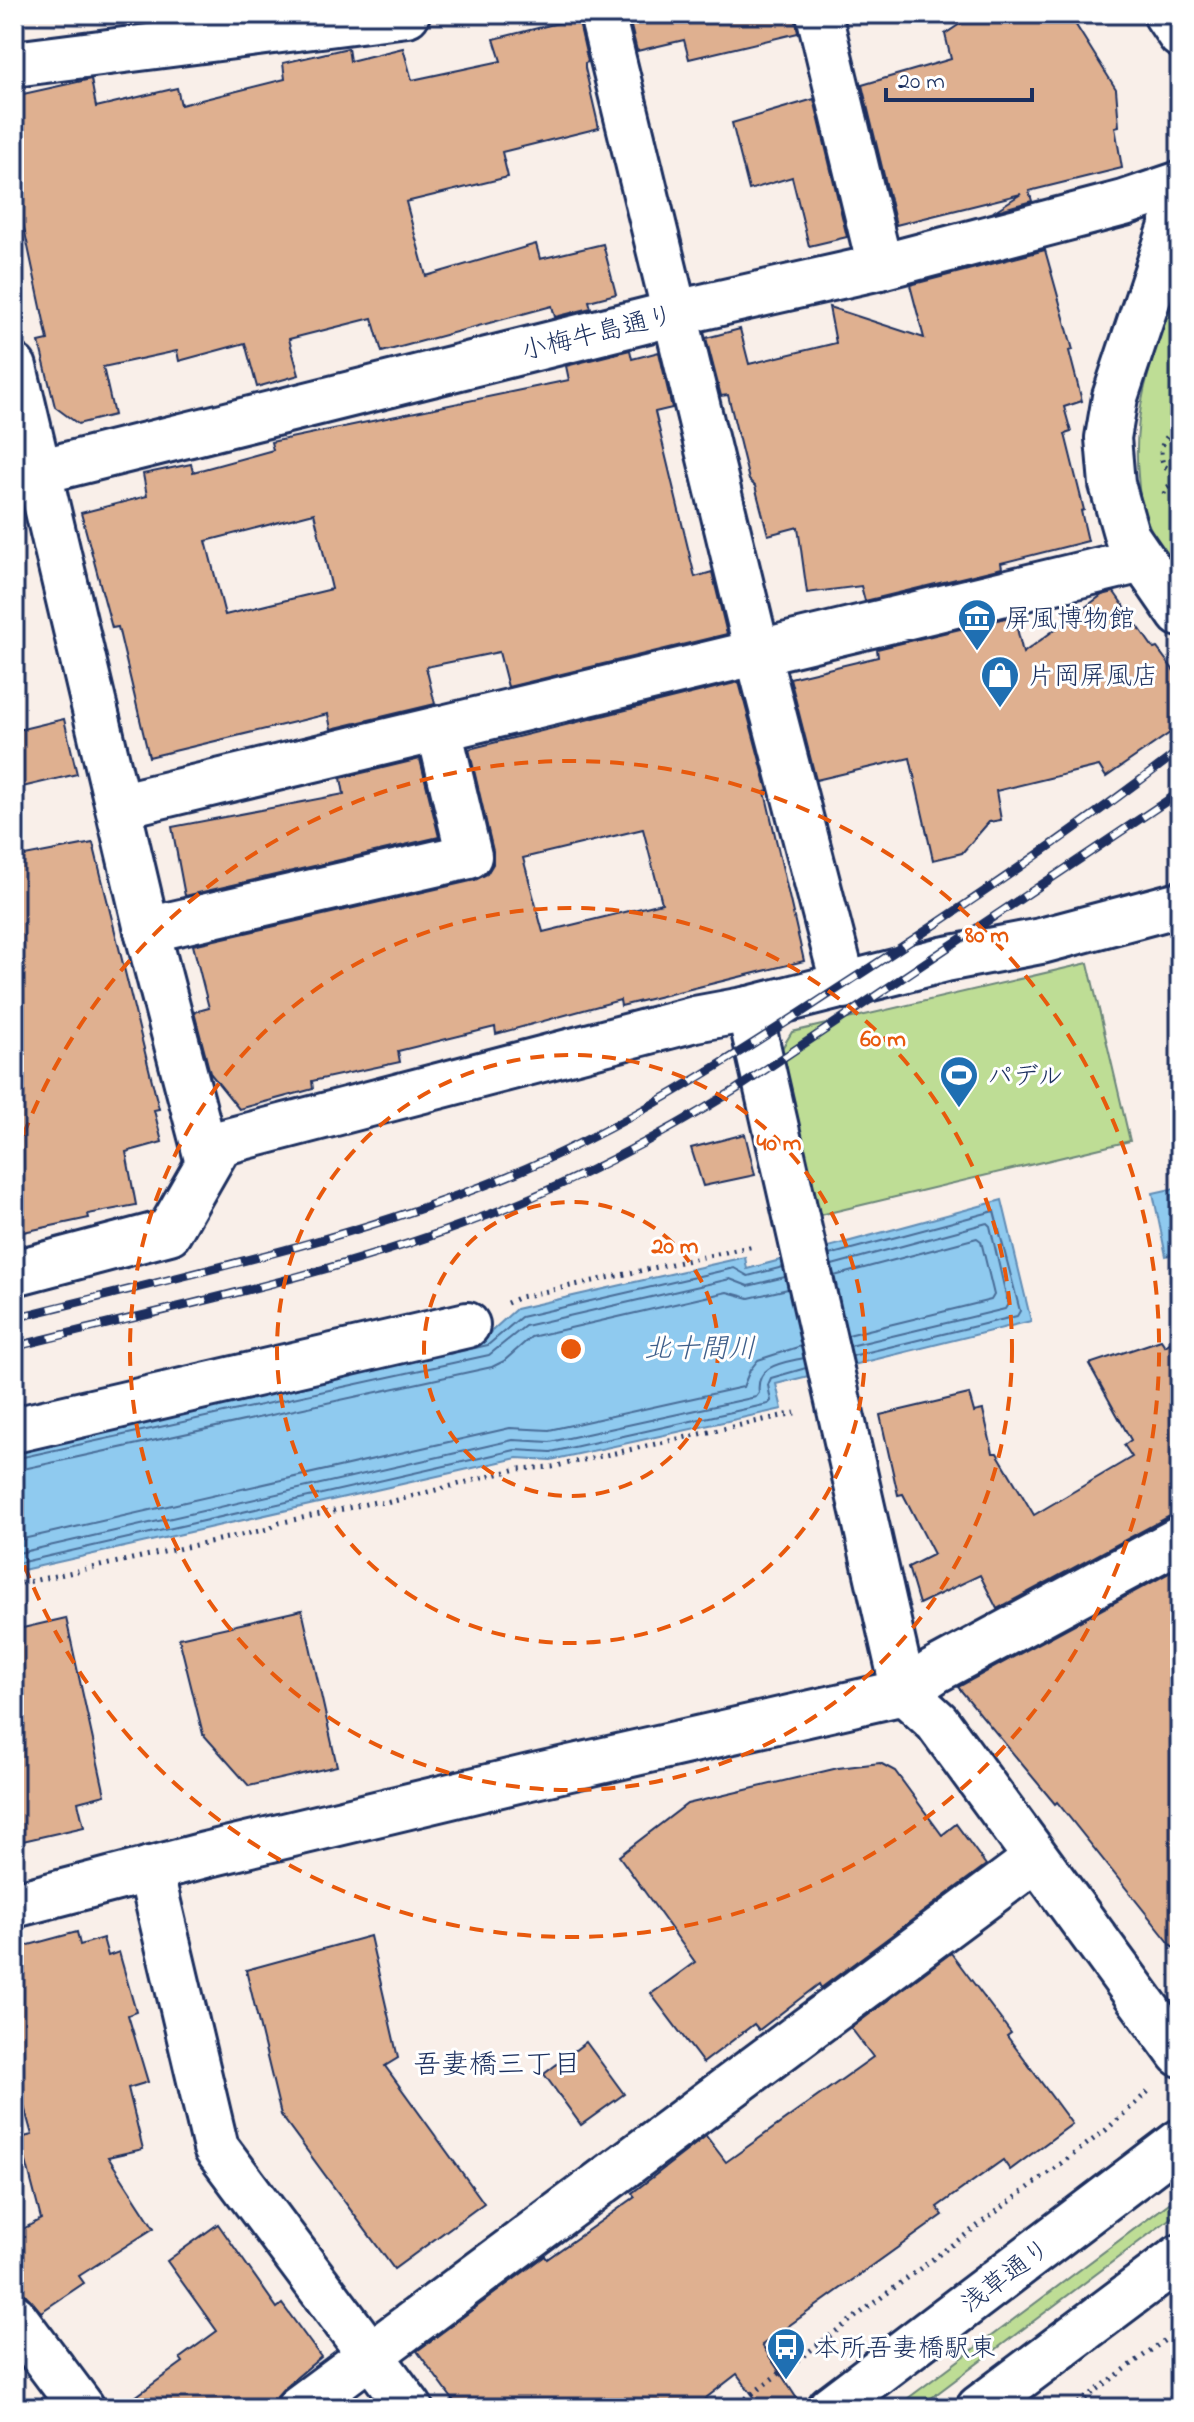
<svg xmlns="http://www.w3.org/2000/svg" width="1194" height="2422" font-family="'Indie Flower','Klee One',sans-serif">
	<rect width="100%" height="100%" fill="#f9efe9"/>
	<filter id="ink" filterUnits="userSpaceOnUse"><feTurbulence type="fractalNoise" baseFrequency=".0125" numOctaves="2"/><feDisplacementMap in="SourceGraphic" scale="16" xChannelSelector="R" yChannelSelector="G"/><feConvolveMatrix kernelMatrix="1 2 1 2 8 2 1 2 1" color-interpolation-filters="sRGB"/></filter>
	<g filter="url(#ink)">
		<g fill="#bedd95" stroke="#6c867a" stroke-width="2">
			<path d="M1180,279V576C1165,554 1149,532 1142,506C1139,497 1139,486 1138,476C1131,404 1157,346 1180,279Z"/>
			<path d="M1088,963L1130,1141L820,1215L781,1050L792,1032Z"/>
			<path d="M1176,2198L1180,2203V2211L918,2408H895Z"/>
		</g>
		<g fill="#8fcaef" stroke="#618cb5" stroke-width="2">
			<path d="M1180,1187V1252L1166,1256L1153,1193Z"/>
			<path d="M1002,1200L1031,1321L776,1384L782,1409L551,1460L517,1458L14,1572V1442L484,1338L516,1309L745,1257L747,1269Z"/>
		</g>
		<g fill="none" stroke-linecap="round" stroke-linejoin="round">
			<g stroke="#496d98" stroke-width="2">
				<path d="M829,1255L994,1211L1020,1311L1017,1316L852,1356"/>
				<path d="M832,1265L987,1223L990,1226L1008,1304L1005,1309L850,1346"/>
				<path d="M834,1276L977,1238L981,1241L994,1295L991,1300L848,1335"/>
				<path d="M449,1354L488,1345L521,1317L734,1268L748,1276L783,1267"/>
				<path d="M14,1459L489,1355L525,1326L730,1279L748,1286L785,1277"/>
				<path d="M14,1471L492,1367L504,1361L531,1337L727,1292L749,1298L788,1289"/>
				<path d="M14,1541L510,1428L549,1430L743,1387L750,1370L758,1360L801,1346"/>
				<path d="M14,1554L513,1440L550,1442L756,1397L759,1393C755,1365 782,1363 804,1358"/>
				<path d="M14,1564L515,1450L551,1452L768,1404L771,1401L768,1385L771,1378L806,1368"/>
			</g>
		</g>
		<g fill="#dfb090" stroke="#1b2f5e" stroke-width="2" fill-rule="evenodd">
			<path d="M628,14H795L798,33L689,59L684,40L637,51Z"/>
			<path d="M975,14H1069L1116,89L1119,126L1115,127L1122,168L1029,191L1032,201L993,212L1021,194L896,225L862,85L951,59L945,34Z"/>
			<path d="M578,18L588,62L585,63V68L599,128L502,152L508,177L406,202L426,276L536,244L540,259L603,244L616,294L589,301L591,308L555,317L552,306L382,352L372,318L289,339L299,375L257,387L245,343L179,361L177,351L103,367L114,415L78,424L55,407L39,342L48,340L14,181V96L91,79L96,107L177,88L181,105L285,79L283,63L348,48L350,61L403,48L412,80L501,61L494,39Z"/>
			<path d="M814,99L847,237L809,246L792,177L749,190L732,123Z"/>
			<path d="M1045,250L1073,350L1069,351L1082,401L1064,407L1071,432L1065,434L1084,510L1081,511L1088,541L1001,563L1002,568L865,601L861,586L807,593L798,527L768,535L755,486L749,480L728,395L721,396L706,338L740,329L749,364L836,343L829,307L924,338L910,285Z"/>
			<path d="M630,350L632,359L659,352L672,408L655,412L695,577L712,572L727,634L508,687L499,652L426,667L435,704L331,729L328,714L149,757L118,627L112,628L81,513L147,496L143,474L191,464L193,472L273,450L271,442L569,380L566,366ZM314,513L332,589L225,615L206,541Z"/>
			<path d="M1114,592L1154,649L1157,648L1180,679V726L1106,777L1099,766L996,791L1001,820L989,822L962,853L933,860L910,758L816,780L790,678L878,657L877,649L1014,616L1023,653L1102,595Z"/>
			<path d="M739,682L768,791L765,792L804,961L621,1006L620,1000L496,1034L495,1027L398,1051L400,1062L312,1081L313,1089L239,1109L210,1073L194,1012L209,1008L193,945L475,880L487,874L493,864V851L469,749ZM643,829L662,903L543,932L523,858Z"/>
			<path d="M64,719L77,774L14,789V731Z"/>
			<path d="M420,759L439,837L185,896L172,827L344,794L341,778Z"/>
			<path d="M93,843L159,1109L154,1110L162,1142L126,1152L136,1205L88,1214L89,1218L14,1234V858Z"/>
			<path d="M745,1134L755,1175L703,1186L691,1148Z"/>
			<path d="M1180,1336V1514L1168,1517L997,1609L980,1575L919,1604L908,1567L934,1554L903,1494L898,1495L880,1415L969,1394L974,1412L983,1410L993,1453H997L1034,1515L1132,1457L1124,1445L1131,1440L1089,1364L1161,1340L1165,1346Z"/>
			<path d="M1180,1567V1956L1057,1802L1055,1804L958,1687Z"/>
			<path d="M302,1610L337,1766L249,1786L203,1734L179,1638Z"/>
			<path d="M66,1618L105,1795L78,1802L84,1827L14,1843V1630Z"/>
			<path d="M880,1763L895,1771L942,1835L956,1824L986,1865L821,1988L819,1984L759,2030L754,2024L703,2063L651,1994L695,1962L619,1856L687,1804L838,1768Z"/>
			<path d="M77,1932L80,1945L103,1938L108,1956L119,1952L136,2012L128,2015L148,2082L128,2088L143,2149L108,2157L154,2228L79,2276L84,2283L41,2312L25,2294L14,2292V2234L41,2219L20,2138L32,2135L14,2070V1949Z"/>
			<path d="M370,1936L398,2058L385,2066L484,2203L394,2269L281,2115L246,1970Z"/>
			<path d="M951,1953L1011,2033L1007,2036L1072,2124L1010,2170L1003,2160L937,2207L943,2215L762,2345L803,2408H762L737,2374L693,2408H459L417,2351L545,2256L547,2259L635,2197L632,2193L706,2136L726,2162L873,2057L851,2028Z"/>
			<path d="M586,2042L624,2094L581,2125L544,2074Z"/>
			<path d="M218,2224L277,2308L282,2304L321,2357L284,2388L276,2397L274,2408H120L183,2362L180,2358L217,2331L167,2261Z"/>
		</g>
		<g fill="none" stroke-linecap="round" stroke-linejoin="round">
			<defs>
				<g id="minor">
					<path d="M602,14L757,651L844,986"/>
					<path d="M819,14L880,267"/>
					<path d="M1166,14L1180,35"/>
					<path d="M14,64L407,14"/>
					<path d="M1180,202L1115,397L1108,438L1112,484L1127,537L1180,614"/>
					<path d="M14,367L147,930L208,1163"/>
					<path d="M14,478L676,313L880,267L1124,203L1180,184"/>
					<path d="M118,806L1142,560"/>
					<path d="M147,930L469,856L439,729"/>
					<path d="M749,1009L904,1692L935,1671L1180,1539"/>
					<path d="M14,1273L169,1232L220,1143L695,1019L749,1009L946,959L1041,941L1180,904"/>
					<path d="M14,1430L467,1325"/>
					<path d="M150,1869L216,2148L410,2408"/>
					<path d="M14,1905L205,1855L530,1777L904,1692L937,1722L1180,2054"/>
					<path d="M14,2317L82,2408"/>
					<path d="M299,2408L1036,1859"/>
				</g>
				<g id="major">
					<path d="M830,2408L1180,2142"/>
					<path d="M979,2408L1180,2257"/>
				</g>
			</defs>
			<use href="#minor" stroke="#1b2f5e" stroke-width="50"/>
			<use href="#major" stroke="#1b2f5e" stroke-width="50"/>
			<g stroke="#1b2f5e" stroke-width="5" stroke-dasharray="2 6" stroke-linecap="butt">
				<path d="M1180,428C1163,435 1157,449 1164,466L1180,476"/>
				<path d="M1164,494L1166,488L1180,479"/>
				<path d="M507,1303L520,1297L754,1246"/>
				<path d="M14,1585L268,1529L279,1523L375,1502L386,1503L517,1469L552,1467L795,1413"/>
				<path d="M733,2408L1106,2130L1151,2089"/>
				<path d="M1072,2408L1180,2329"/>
			</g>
			<use href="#minor" stroke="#fff" stroke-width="44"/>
			<use href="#major" stroke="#fff" stroke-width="44"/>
			<defs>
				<g id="rail">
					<path d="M14,1318C180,1276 349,1241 508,1176C624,1128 729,1060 834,991C952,915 1069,836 1180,750"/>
					<path d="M14,1347C164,1309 319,1278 464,1224C559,1190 649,1143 735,1090L1180,792"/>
				</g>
			</defs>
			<use href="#rail" stroke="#1b2f5e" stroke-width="9"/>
			<use href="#rail" stroke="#fff" stroke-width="6" stroke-dasharray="18" stroke-linecap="butt"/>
		</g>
	</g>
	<g fill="none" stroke="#e8590c" stroke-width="4" stroke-dasharray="14 10">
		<circle cx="571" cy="1349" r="147"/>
		<circle cx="571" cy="1349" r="294"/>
		<circle cx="571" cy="1349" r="441"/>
		<path d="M15 1158A588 588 0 1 1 15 1540"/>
	</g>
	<defs>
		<symbol id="museum-pin" viewBox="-11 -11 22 30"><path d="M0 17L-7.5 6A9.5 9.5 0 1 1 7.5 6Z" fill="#1f6fb2" stroke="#fff"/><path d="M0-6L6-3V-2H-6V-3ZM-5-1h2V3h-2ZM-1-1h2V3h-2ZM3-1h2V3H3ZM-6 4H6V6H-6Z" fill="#fff"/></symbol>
		<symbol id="shop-pin" viewBox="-11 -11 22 30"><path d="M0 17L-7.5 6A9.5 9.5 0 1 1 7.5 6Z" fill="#1f6fb2" stroke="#fff"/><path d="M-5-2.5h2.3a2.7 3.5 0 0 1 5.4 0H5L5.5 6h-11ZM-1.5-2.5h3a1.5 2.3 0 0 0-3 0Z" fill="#fff"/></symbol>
		<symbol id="stadium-pin" viewBox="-11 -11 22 30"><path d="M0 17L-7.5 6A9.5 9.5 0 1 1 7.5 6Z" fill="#1f6fb2" stroke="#fff"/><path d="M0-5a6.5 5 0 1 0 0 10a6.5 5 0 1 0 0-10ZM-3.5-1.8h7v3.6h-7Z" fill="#fff"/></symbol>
		<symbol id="bus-pin" viewBox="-11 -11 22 30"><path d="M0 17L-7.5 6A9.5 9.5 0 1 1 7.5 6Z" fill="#1f6fb2" stroke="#fff"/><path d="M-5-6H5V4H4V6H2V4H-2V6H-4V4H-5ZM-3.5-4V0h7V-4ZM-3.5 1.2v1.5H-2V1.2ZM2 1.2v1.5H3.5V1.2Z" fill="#fff"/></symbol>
	</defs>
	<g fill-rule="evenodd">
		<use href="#museum-pin" x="955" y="596" width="44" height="60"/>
		<use href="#shop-pin" x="978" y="653" width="44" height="60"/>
		<use href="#stadium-pin" x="937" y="1053" width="44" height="60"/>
		<use href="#bus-pin" x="764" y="2325" width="44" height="60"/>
	</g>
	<g text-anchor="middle" stroke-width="6" stroke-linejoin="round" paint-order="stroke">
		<g font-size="26" fill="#1b2f5e" stroke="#fff">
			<text transform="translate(597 332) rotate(-14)" y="9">小梅牛島通り</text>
			<text transform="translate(1005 2275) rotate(-37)" y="9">浅草通り</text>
		</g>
		<g font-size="26" fill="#1b2f5e" stroke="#fff" text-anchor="start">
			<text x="1005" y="627">屏風博物館</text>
			<text x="1028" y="684">片岡屏風店</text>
			<text x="987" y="1084">パデル</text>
			<text x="814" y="2356">本所吾妻橋駅東</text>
		</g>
		<g font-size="28" font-style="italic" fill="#3e5e8a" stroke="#fff">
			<text x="700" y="1357">北十間川</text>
		</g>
		<g font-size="28" fill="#1b2f5e" stroke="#fff">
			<text x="497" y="2073">吾妻橋三丁目</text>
		</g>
	</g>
	<circle cx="571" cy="1349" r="12" fill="#e8590c" stroke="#fff" stroke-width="4"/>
	<g font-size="24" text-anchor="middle" font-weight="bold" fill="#e8590c" stroke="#fff" stroke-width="6" stroke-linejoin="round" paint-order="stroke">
		<text x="987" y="942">80 m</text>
		<text x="883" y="1046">60 m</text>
		<text x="779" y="1150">40 m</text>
		<text x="675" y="1253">20 m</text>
	</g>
	<rect width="1194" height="2422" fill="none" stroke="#fff" stroke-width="48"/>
	<rect x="24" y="24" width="1146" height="2374" fill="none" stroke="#1b2f5e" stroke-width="3" filter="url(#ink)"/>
	<path d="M886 88v12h146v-12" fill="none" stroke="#1b2f5e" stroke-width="4"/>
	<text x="898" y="88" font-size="24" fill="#1b2f5e" stroke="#ffffff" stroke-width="6" paint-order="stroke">20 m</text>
</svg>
